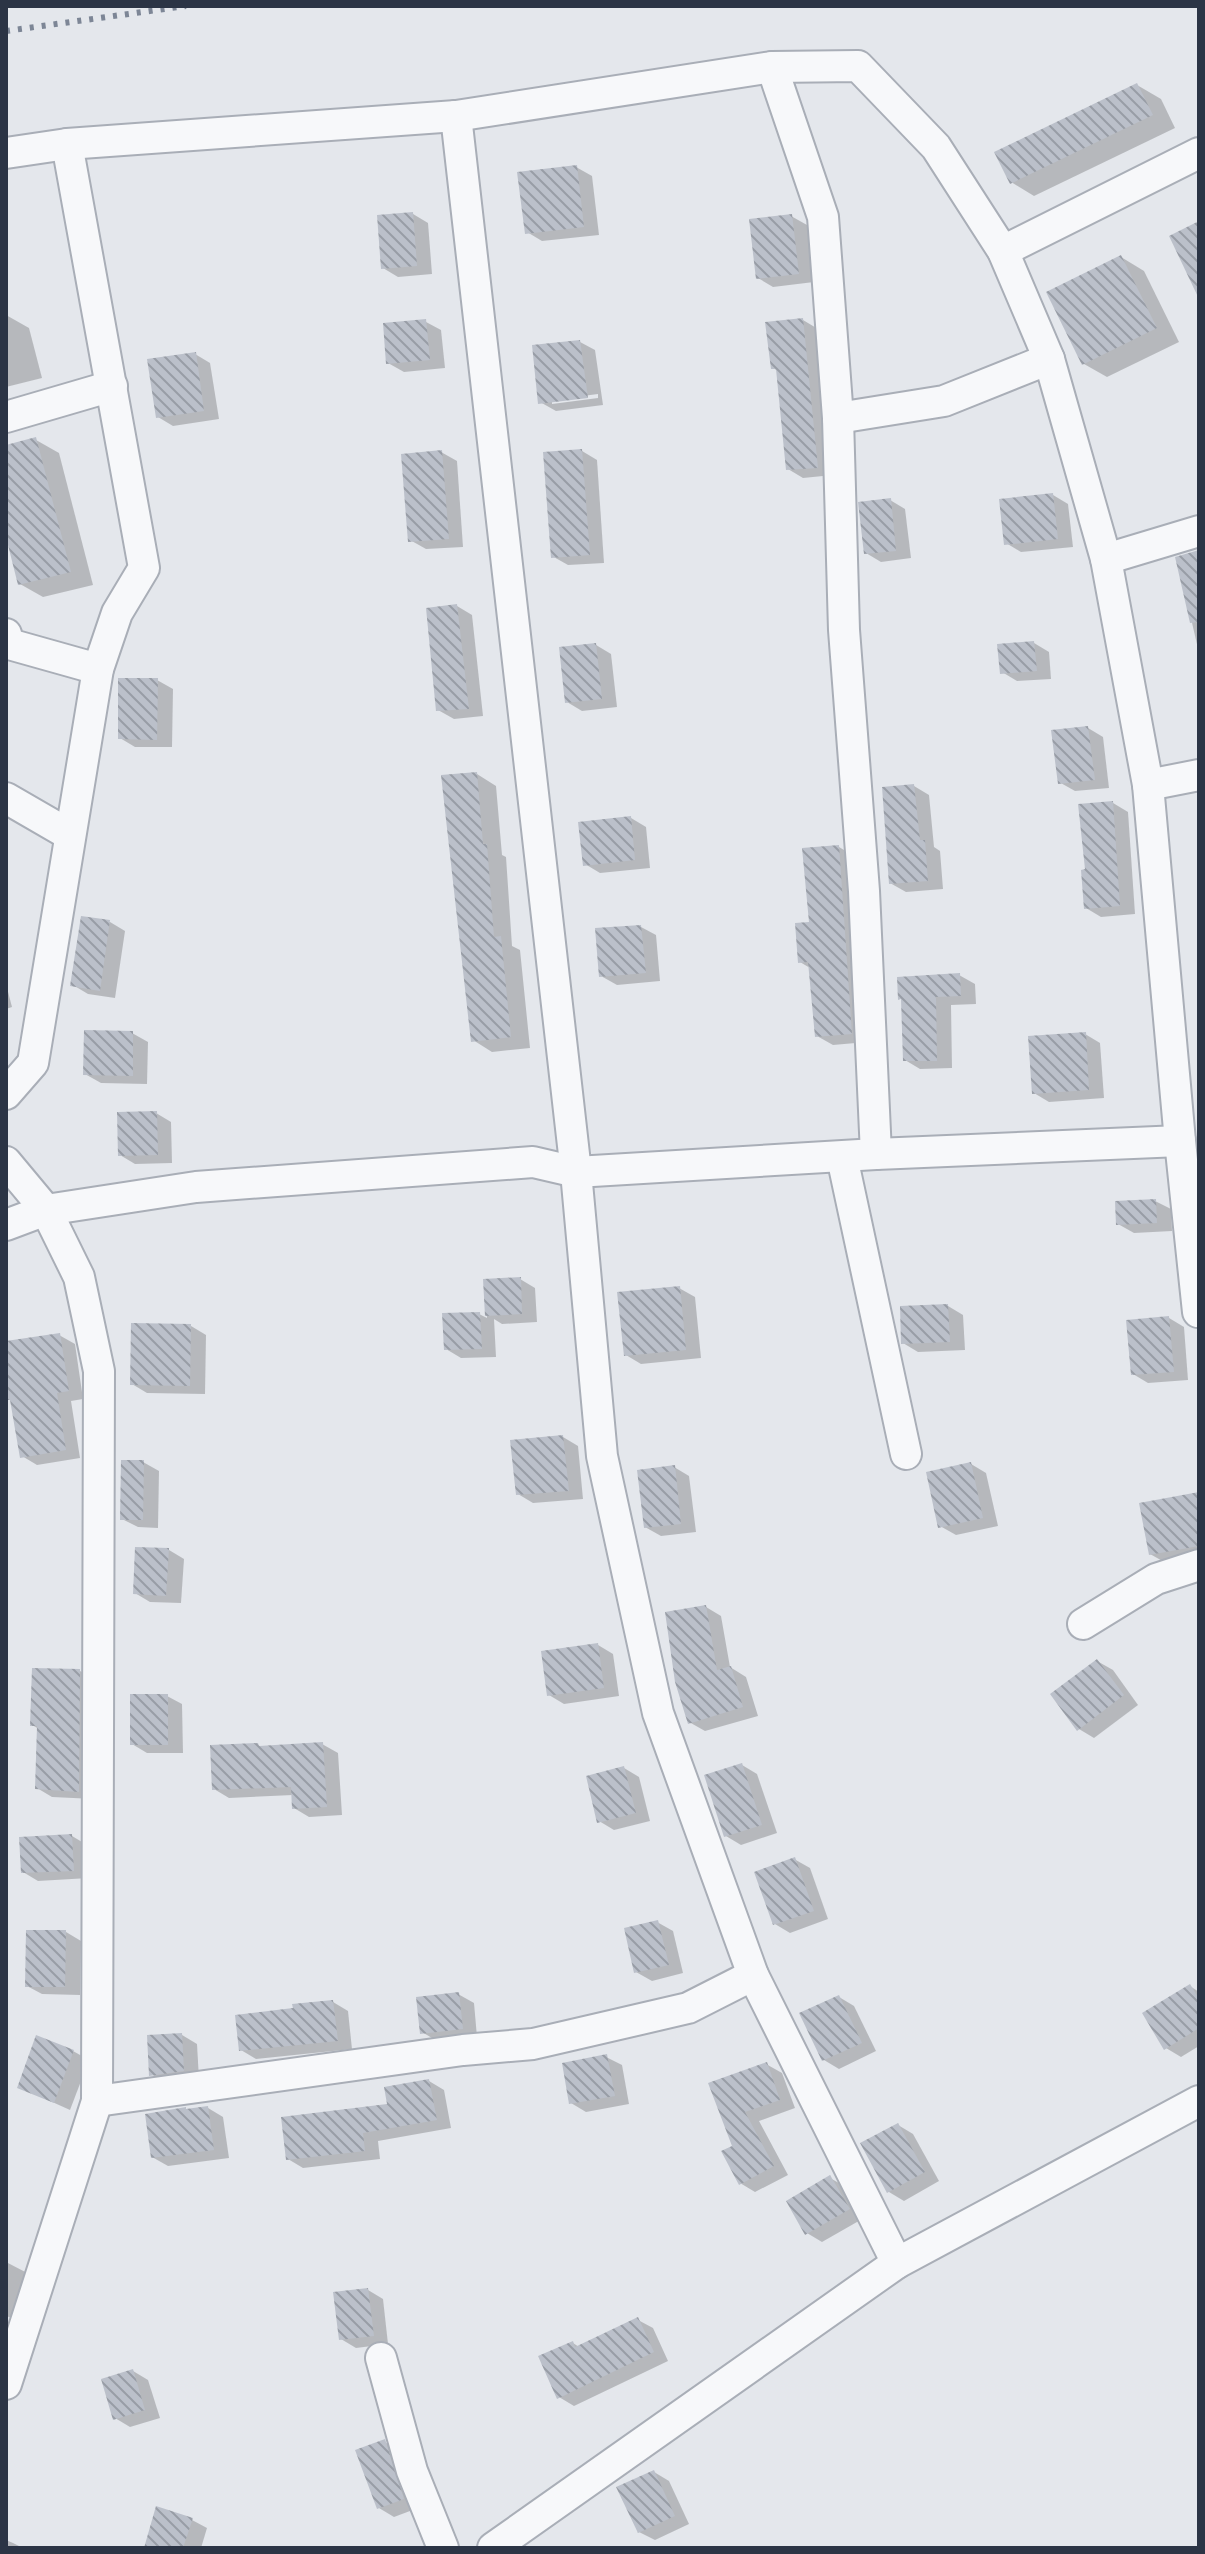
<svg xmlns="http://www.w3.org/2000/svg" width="1205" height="2554" font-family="'Public Sans',sans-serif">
	<defs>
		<pattern id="building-back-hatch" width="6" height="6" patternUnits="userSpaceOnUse" patternTransform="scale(2)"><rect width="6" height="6" fill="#bbc0ca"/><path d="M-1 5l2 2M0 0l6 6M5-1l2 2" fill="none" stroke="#989da6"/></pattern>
	</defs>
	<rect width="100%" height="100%" fill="#e4e7ec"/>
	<g fill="#0003" fill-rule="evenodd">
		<path d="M1137,85L1161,99L1175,128L1034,196L1011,182Z"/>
		<path d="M576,167L592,176L599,235L542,241L527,232Z"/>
		<path d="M413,214L428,223L432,274L398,277L383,268Z"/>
		<path d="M791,216L807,225L814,282L773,287L758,278Z"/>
		<path d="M1121,257L1144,271L1179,342L1107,377L1084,364Z"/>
		<path d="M6,315L29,328L42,378L6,387Z"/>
		<path d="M803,320L818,329L833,475L803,478L788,469L778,371L773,368Z"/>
		<path d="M426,322L441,330L445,368L404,372L388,363Z"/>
		<path d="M580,342L595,350L603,405L556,411L540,402ZM598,394V398L552,404V400Z"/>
		<path d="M195,354L210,363L219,419L173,426L158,417Z"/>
		<path d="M36,440L59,453L93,585L43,597L20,584L6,530V447Z"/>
		<path d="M582,451L597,460L604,563L568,565L552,556Z"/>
		<path d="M441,452L457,461L463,547L426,549L410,540Z"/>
		<path d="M1053,495L1068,504L1073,547L1021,552L1006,543Z"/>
		<path d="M890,500L905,509L911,558L881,562L866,553Z"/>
		<path d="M1199,551V653L1177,558Z"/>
		<path d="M457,606L472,615L483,716L454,719L438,710Z"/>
		<path d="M1034,643L1049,652L1051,679L1017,681L1002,672Z"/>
		<path d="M596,645L611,654L617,707L582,711L567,702Z"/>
		<path d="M157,680L173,689L172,747H135L120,738Z"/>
		<path d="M1088,728L1103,737L1109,788L1075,791L1059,782Z"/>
		<path d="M477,774L496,786L502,855L506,857L512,946L520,950L530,1048L492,1052L473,1040Z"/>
		<path d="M914,786L929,795L934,847L940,851L943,889L906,892L890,883Z"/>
		<path d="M1113,803L1128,812L1135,914L1101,917L1086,908L1087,871Z"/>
		<path d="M631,818L646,827L650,868L600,873L585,864Z"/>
		<path d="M839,847L854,856L867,1042L833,1045L817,1036L810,968L800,962Z"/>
		<path d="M82,918L110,922L125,931L115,998L88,994L73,985Z"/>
		<path d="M641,927L656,935L660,981L617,985L601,976Z"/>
		<path d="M959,975L975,984L976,1004L951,1005L952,1068L920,1069L905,1060L903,1000Z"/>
		<path d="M6,984L12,1007L6,1009Z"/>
		<path d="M132,1033L148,1042L147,1084L101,1083L85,1074Z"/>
		<path d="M1085,1034L1100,1043L1104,1098L1049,1102L1034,1093Z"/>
		<path d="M156,1113L171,1122L172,1163L135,1164L120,1155Z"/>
		<path d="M1155,1201L1171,1209L1172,1231L1134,1233L1118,1224Z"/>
		<path d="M520,1279L535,1288L537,1322L502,1324L494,1319L496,1357L461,1358L446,1349L479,1314L487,1318L485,1281Z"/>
		<path d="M679,1288L695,1297L701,1358L641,1364L626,1355Z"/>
		<path d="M948,1306L963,1315L965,1350L918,1352L903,1343Z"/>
		<path d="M1169,1318L1184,1327L1188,1380L1148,1383L1133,1374Z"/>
		<path d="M191,1326L206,1335L205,1394L147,1393L132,1384Z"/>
		<path d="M59,1335L75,1344L83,1399L71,1401L80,1458L37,1465L22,1456L13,1402L8,1399L6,1387V1343Z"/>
		<path d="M563,1437L578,1446L583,1499L533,1503L518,1494Z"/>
		<path d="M143,1462L159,1471L158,1528L138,1527L122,1519Z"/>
		<path d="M971,1464L986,1473L998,1526L956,1535L940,1526Z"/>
		<path d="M674,1467L689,1476L696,1532L661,1536L645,1527Z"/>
		<path d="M1199,1494V1557L1166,1563L1150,1554Z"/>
		<path d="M169,1550L184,1559L181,1603L150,1602L135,1593Z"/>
		<path d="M706,1607L721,1616L730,1667L746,1677L758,1716L705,1731L689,1722Z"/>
		<path d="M598,1645L613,1654L619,1696L564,1704L549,1695Z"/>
		<path d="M1097,1661L1113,1670L1138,1705L1094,1738L1079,1729Z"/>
		<path d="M80,1671L95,1680L94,1799L52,1797L37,1788L39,1729L32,1725Z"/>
		<path d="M167,1696L182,1704L183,1753H147L132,1744Z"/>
		<path d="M322,1744L338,1753L342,1815L309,1817L294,1808L293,1795L229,1798L214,1789L258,1745L263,1748Z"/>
		<path d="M742,1765L757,1774L777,1833L741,1845L726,1836Z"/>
		<path d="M624,1768L639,1777L650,1821L614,1830L599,1821Z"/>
		<path d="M72,1836L87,1845L89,1878L38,1881L23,1872Z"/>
		<path d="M794,1859L810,1868L828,1919L790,1933L775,1924Z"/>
		<path d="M657,1922L673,1931L683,1973L652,1981L636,1972Z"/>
		<path d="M66,1932L81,1941L80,1995L42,1994L27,1986Z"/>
		<path d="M1190,1986L1199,1992V2046L1181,2057L1166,2048Z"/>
		<path d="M458,1994L474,2003L477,2037L437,2041L422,2032Z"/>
		<path d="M839,1997L854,2006L876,2051L839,2069L824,2060Z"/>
		<path d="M333,2002L348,2011L352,2049L256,2059L241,2050L295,2010Z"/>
		<path d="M182,2035L197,2044L199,2079L166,2083L151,2074Z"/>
		<path d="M73,2051L89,2060L70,2110L19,2087Z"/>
		<path d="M606,2057L622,2065L629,2104L586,2112L571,2103Z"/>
		<path d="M766,2064L782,2073L795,2108L759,2121L788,2175L755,2192L740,2183L734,2147L711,2084Z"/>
		<path d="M429,2081L444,2090L451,2128L378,2141L380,2159L303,2168L288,2159L389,2106Z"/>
		<path d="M208,2108L223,2117L229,2158L168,2166L152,2157L189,2111Z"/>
		<path d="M898,2125L913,2134L939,2181L904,2201L889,2192Z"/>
		<path d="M830,2178L846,2187L864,2218L822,2242L807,2233Z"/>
		<path d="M6,2262L33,2276L15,2319L6,2316Z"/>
		<path d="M368,2290L383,2299L388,2344L356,2348L341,2339Z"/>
		<path d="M638,2320L653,2328L668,2361L574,2406L559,2397L573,2343L579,2347Z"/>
		<path d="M133,2371L148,2380L160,2418L130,2427L115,2418Z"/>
		<path d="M384,2442L400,2450L418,2508L394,2517L379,2508Z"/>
		<path d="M654,2472L669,2481L689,2524L655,2540L639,2532Z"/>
		<path d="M192,2520L207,2528L201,2548H146Z"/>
		<path d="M6,2540L13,2543L23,2548H6Z"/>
	</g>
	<g fill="url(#building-back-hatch)">
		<path d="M1137,83L1153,115L1010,184L994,152Z"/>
		<path d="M577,165L584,227L525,234L517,172Z"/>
		<path d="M413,212L417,266L381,269L377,215Z"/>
		<path d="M792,214L799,274L756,279L749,219Z"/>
		<path d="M1199,221V299L1169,236Z"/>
		<path d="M1121,255L1157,328L1082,365L1046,292Z"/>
		<path d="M803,318L818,468L786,470L776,369H771L765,322Z"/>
		<path d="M426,319L430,360L386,364L383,323Z"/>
		<path d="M580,340L588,398L538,404L532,345Z"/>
		<path d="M196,352L204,411L156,418L147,359Z"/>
		<path d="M36,437L71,572L18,585L6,537V445Z"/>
		<path d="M582,449L590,555L551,558L543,452Z"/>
		<path d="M442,450L449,539L408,542L401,454Z"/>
		<path d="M1053,493L1058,539L1004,545L999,499Z"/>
		<path d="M891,498L896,551L864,554L858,502Z"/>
		<path d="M1199,550V622L1190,623L1175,557Z"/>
		<path d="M457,604L469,709L436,711L426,608Z"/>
		<path d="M1034,641L1037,671L1000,674L997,644Z"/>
		<path d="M596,643L602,699L565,703L559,647Z"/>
		<path d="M118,678H158L157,740L118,739Z"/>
		<path d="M1088,726L1095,780L1058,784L1051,730Z"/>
		<path d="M477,772L483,844H487L494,937L501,936L511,1037L471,1042L441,775Z"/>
		<path d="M914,784L920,840H925L928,881L889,884L882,787Z"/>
		<path d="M1113,801L1120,906L1084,909L1081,870L1085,869L1078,804Z"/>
		<path d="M631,816L635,860L583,866L578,822Z"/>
		<path d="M839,845L852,1034L815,1037L808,962L798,963L795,923L809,922L802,848Z"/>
		<path d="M81,916L110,920L100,991L70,986Z"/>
		<path d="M641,925L646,973L599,977L595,928Z"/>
		<path d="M960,973L961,996L936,997L937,1061H903L901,999L898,1000L897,977Z"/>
		<path d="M84,1030L133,1031V1076L83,1075Z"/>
		<path d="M1086,1032L1089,1090L1032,1094L1028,1036Z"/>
		<path d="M157,1111L158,1155L118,1156L117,1112Z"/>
		<path d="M1156,1199L1157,1223L1116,1225L1115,1201Z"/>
		<path d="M521,1277L522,1314L485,1316L483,1279Z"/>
		<path d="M680,1286L686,1350L624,1356L617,1292Z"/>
		<path d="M948,1304L950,1342L901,1344L900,1306Z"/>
		<path d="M480,1312L482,1349L444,1350L442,1313Z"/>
		<path d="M1169,1316L1174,1372L1131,1375L1126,1320Z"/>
		<path d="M131,1323L191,1324L190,1386L130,1385Z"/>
		<path d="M60,1333L69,1391L57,1393L66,1450L20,1458L10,1400H6V1341Z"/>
		<path d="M563,1435L569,1491L516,1495L510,1440Z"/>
		<path d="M121,1460H144L143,1520H120Z"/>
		<path d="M971,1462L983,1518L938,1528L926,1472Z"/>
		<path d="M675,1465L681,1524L644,1528L637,1470Z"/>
		<path d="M1199,1492V1546L1149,1555L1139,1503Z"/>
		<path d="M135,1547L169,1548L166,1596L133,1594Z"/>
		<path d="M706,1605L717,1670L731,1666L743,1707L688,1724L675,1682L665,1612Z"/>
		<path d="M598,1643L604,1688L547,1696L541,1651Z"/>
		<path d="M1097,1659L1124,1695L1077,1731L1050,1694Z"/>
		<path d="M32,1668L80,1669L79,1792L35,1789L37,1726H30Z"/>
		<rect x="130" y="1694" width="38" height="51"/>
		<path d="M323,1742L327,1807L292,1809L291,1787L212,1790L210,1745L258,1743L259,1746Z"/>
		<path d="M742,1763L762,1825L724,1837L704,1775Z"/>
		<path d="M624,1766L636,1813L597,1823L586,1776Z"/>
		<path d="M72,1834L74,1871L21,1873L19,1837Z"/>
		<path d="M795,1857L814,1911L773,1925L754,1872Z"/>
		<path d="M658,1920L669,1965L634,1973L624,1928Z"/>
		<path d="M26,1930H66L65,1987H25Z"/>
		<path d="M1190,1984L1199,1999V2028L1164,2050L1142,2013Z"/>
		<path d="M459,1992L463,2029L420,2034L416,1997Z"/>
		<path d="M839,1995L862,2043L822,2061L799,2013Z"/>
		<path d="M333,2000L338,2041L239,2051L235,2015L293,2008L292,2004Z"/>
		<path d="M182,2033L184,2071L149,2076L147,2035Z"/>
		<path d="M36,2035L74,2050L54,2103L17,2088Z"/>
		<path d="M607,2054L615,2096L569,2104L562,2063Z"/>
		<path d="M767,2062L780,2100L745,2112L774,2166L739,2185L721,2151L732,2146L708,2083Z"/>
		<path d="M429,2079L437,2120L363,2133L365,2151L286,2160L281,2117L387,2104L384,2087Z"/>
		<path d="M208,2106L214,2150L151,2158L145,2114L186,2107V2109Z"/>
		<path d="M898,2123L925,2172L887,2193L860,2143Z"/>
		<path d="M830,2175L850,2209L805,2235L786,2201Z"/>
		<path d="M368,2288L374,2336L339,2340L333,2292Z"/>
		<path d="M638,2317L654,2352L557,2399L538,2356L573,2341L575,2347Z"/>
		<path d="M133,2369L145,2410L113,2420L101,2379Z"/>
		<path d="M385,2439L404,2499L377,2509L355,2450Z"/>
		<path d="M654,2470L675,2516L638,2533L616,2487Z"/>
		<path d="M156,2506L193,2518L183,2548H144Z"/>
	</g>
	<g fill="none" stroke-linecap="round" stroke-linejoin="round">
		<defs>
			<g id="minor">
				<path d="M772,67L823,217L838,418L844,630L864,891L876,1154"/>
				<path d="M456,116L576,1172L602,1456L658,1713L753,1975L897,2263"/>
				<path d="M6,153L67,144L456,116L772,67L858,66L936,147L1003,251L1049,359L1106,559L1148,785L1180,1141L1198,1312"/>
				<path d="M1003,251L1199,153"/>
				<path d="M6,417L112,386"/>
				<path d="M838,418L944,401L1049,359"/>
				<path d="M1106,559L1199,531"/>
				<path d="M6,634L9,644L98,669"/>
				<path d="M1148,785L1199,775"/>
				<path d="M6,798L70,835"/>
				<path d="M6,1094L33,1063L98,669L117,613L144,568L67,144"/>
				<path d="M842,1157L906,1454"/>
				<path d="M6,1162L46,1210L79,1277L99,1371L97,2101L6,2384"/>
				<path d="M6,1225L46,1210L196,1187L533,1162L576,1172L876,1154L1180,1141"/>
				<path d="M1083,1624L1156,1579L1199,1565"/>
				<path d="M97,2101L463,2050L533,2044L688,2008L753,1975"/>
				<path d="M381,2358L412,2471L443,2548"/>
				<path d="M493,2548L897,2263L1199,2101"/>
			</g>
		</defs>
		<use href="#minor" stroke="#a9aeb7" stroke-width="34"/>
		<use href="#minor" stroke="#f7f8fa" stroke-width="30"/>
		<path stroke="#7d8696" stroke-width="6" stroke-dasharray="4 8" stroke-linecap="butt" d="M6,31L186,6"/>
	</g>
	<rect width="1205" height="2554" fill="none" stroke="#2b3445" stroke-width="16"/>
</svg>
